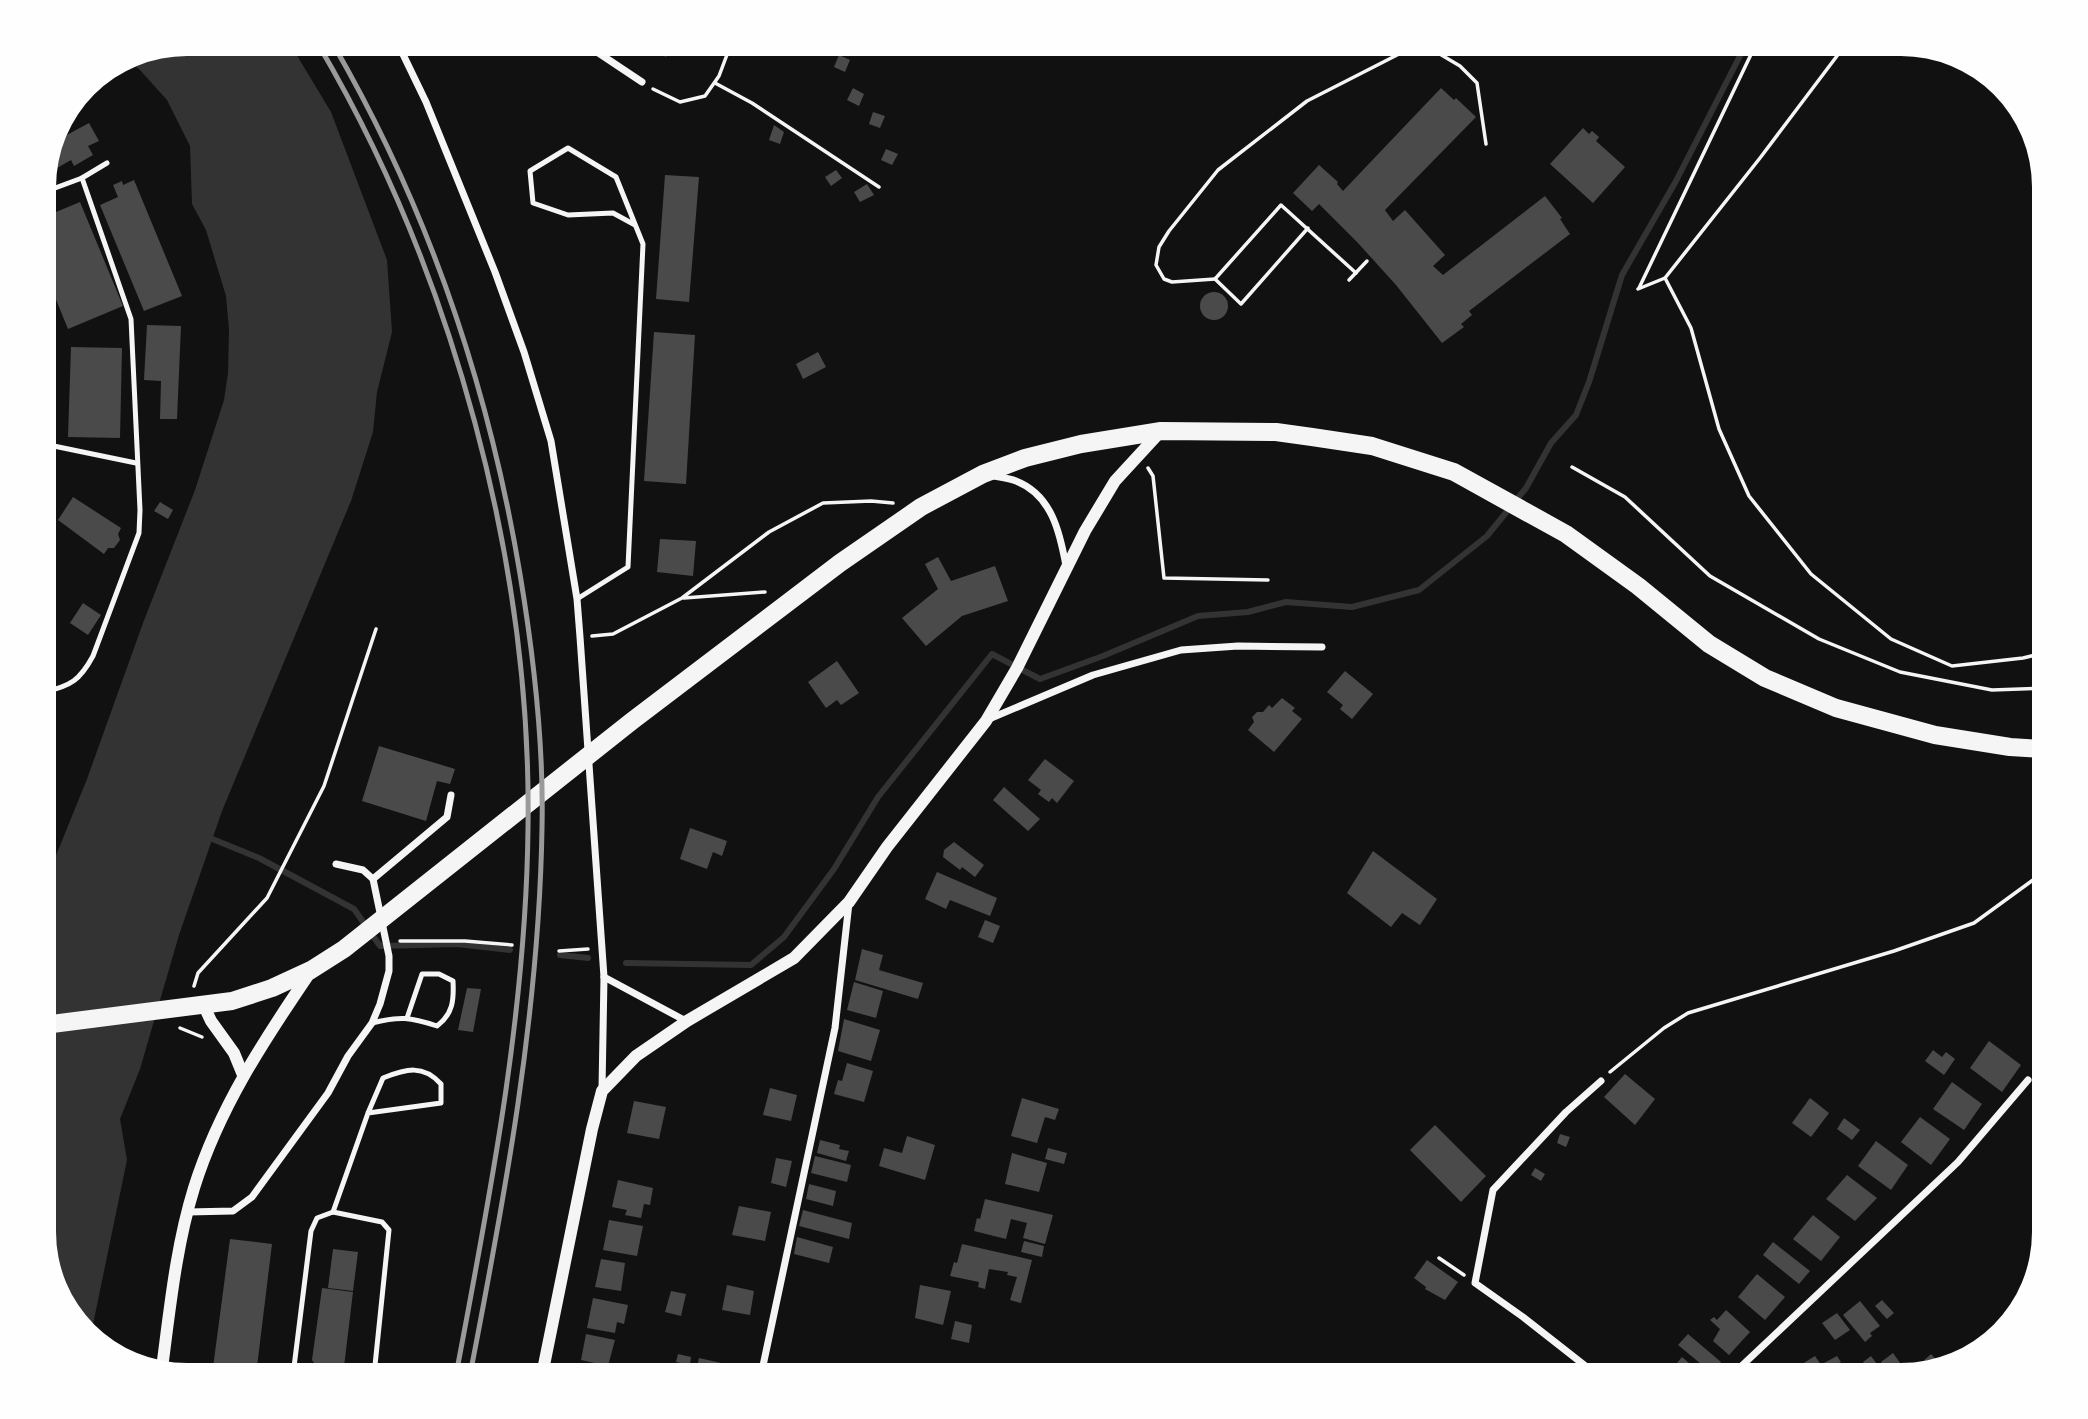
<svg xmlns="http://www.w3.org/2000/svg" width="2088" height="1419" font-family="Figtree,sans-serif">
	<rect width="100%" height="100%" fill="#111"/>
	<path fill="#333" d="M187,44H290L331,112L387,260L392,332L377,392L373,432L351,501L222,811L179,935L140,1069L120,1119L127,1160L91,1334L63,1303L44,1241V885L87,779L143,623L195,490L224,400L228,373L229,330L226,296L206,230L192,204L190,146L167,100L140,70L125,59L132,54Z"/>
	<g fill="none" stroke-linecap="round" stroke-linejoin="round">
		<g stroke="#333" stroke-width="6">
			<path d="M205,836L259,858L354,909L380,946L457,944L510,950"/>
			<path d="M560,955L588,958"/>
			<path d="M626,963L751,965L784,937L834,869L878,797L992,654L1040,679L1103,656L1198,616L1248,612L1286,602L1352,607L1419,590L1487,536L1526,488L1551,443L1576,415L1589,382L1622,275L1676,181L1746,44"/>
		</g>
	</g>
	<g fill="#4a4a4a">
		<path d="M658,44H674L666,57L654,50Z"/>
		<path d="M839,55L850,60L845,72L834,67Z"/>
		<path d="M853,88L864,94L859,106L847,100Z"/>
		<path d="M1441,88L1454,100L1456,98L1476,117L1385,210L1393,221L1405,210L1445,255L1433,266L1443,275L1545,196L1562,218L1560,219L1570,234L1469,311L1472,315L1461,324L1464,327L1442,343L1396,285L1358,243L1319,204L1312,211L1293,193L1319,165L1338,182L1337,184L1343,191Z"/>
		<path d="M873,112L885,116L880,128L869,124Z"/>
		<path d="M89,123L99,141L88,146L93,155L74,166L71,160L50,172L47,165L52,143Z"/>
		<path d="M774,125L784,132L780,144L769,140Z"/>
		<path d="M1583,128L1589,134L1592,131L1599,137L1596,141L1625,167L1593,203L1550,164Z"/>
		<path d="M886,149L898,154L892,165L881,160Z"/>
		<path d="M836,170L842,178L831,186L825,177Z"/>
		<path d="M665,175L699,177L689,302L656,299Z"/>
		<path d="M134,180L182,296L144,311L100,205L118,197L113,185L122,181L123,185Z"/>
		<path d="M867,184L874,195L860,202L854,192Z"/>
		<path d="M80,202L123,306L68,329L44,270V217Z"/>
		<circle cx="1214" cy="306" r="14"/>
		<path d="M147,325L181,326L177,419H160L161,381L144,380Z"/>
		<path d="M654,332L695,335L686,484L644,481Z"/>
		<path d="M71,347L122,348L120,438L68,437Z"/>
		<path d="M818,352L826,367L803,379L796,364Z"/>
		<path d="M73,497L121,528L118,534L120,540L114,548H108L104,554L58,520Z"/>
		<path d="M160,502L173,510L168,519L154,511Z"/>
		<path d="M660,539L696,541L693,576L657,572Z"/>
		<path d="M938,557L951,581L995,566L1008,601L962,616L926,646L902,618L938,589L925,564Z"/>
		<path d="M83,603L101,615L88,635L70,623Z"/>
		<path d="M837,661L859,693L841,705L837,700L826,708L808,682Z"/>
		<path d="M1345,671L1373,694L1352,719L1340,709L1343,705L1327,692Z"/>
		<path d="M1282,698L1295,708L1292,711L1302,719L1274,752L1248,730L1254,722L1252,717L1257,712H1263L1269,705L1272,708Z"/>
		<path d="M379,746L455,769L450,784L437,781L426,821L362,801Z"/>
		<path d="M1045,759L1074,781L1057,803L1052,798L1049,802L1038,794L1041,790L1028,780Z"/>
		<path d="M1004,787L1040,819L1028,831L993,800Z"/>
		<path d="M690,828L727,841L722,856L713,852L707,869L680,859Z"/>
		<path d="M954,842L984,865L975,877L962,867L960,870L943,857L944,850Z"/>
		<path d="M1373,851L1437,899L1420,925L1402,913L1391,927L1347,893Z"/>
		<path d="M937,872L997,898L990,916L950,900L946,909L925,899Z"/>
		<path d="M985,920L1000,926L993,943L978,937Z"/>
		<path d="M862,949L883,955L879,970L923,983L918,999L855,980Z"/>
		<path d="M854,982L883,991L876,1018L847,1010Z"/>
		<path d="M467,988L481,989L473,1032L458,1030Z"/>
		<path d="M844,1019L880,1030L871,1061L838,1051Z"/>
		<path d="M1989,1041L2021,1065L2002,1092L1970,1068Z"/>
		<path d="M1933,1050L1942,1057L1946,1052L1955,1059L1944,1075L1925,1061Z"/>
		<path d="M847,1063L873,1071L864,1102L834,1094L838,1080L842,1081Z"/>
		<path d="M1625,1074L1655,1099L1635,1125L1604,1097Z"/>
		<path d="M1952,1082L1982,1104L1964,1130L1933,1109Z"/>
		<path d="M770,1088L797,1095L791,1121L763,1115Z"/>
		<path d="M1022,1098L1059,1109L1055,1120L1045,1117L1037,1143L1011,1136Z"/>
		<path d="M1810,1098L1829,1113L1811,1137L1792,1123Z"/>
		<path d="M634,1101L666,1107L659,1139L627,1133Z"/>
		<path d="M1920,1117L1950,1139L1931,1165L1901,1142Z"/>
		<path d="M1844,1118L1860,1130L1852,1140L1837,1129Z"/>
		<path d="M1435,1125L1486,1176L1461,1202L1410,1150Z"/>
		<path d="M1560,1134L1570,1137L1566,1147L1557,1143Z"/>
		<path d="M907,1136L935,1145L925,1180L879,1166L884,1148L902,1153Z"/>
		<path d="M820,1140L840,1145L839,1149L849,1151L846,1161L817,1153Z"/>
		<path d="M1876,1141L1908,1165L1891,1190L1858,1166Z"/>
		<path d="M1048,1148L1067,1153L1064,1164L1045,1159Z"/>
		<path d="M1012,1153L1047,1163L1039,1192L1005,1184Z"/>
		<path d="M815,1156L851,1165L847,1182L811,1173Z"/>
		<path d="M776,1158L792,1161L786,1187L771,1183Z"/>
		<path d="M1535,1168L1545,1174L1541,1181L1531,1175Z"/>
		<path d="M1847,1175L1877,1198L1855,1221L1826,1199Z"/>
		<path d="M618,1180L653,1188L650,1205L644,1204L641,1218L625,1215L627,1210L612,1207Z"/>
		<path d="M809,1184L836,1191L833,1206L806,1199Z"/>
		<path d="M985,1199L1053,1215L1045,1244L1023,1238L1027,1223L1011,1219L1006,1239L974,1231L977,1218L980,1219Z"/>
		<path d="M739,1206L771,1212L765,1241L732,1235Z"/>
		<path d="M803,1210L852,1223L849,1239L799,1226Z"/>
		<path d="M1813,1215L1840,1237L1821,1261L1793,1239Z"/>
		<path d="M609,1220L643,1226L637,1256L603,1250Z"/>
		<path d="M797,1237L833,1247L829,1263L794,1254Z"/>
		<path d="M230,1239L272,1244L256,1375H212Z"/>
		<path d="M1024,1241L1044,1246L1042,1257L1021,1252Z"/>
		<path d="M1773,1242L1810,1271L1799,1284L1763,1255Z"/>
		<path d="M962,1244L1032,1260L1021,1303L1010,1300L1017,1277L1007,1275L1008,1272L989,1269L985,1289L978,1287L979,1282L950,1276L954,1262L957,1263Z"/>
		<path d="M333,1249L358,1252L353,1291L328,1288Z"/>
		<path d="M601,1259L625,1263L621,1291L595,1287Z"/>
		<path d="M1427,1260L1458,1282L1445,1300L1425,1289L1426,1287L1414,1278Z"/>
		<path d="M1757,1274L1785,1297L1765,1320L1738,1297Z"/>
		<path d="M727,1285L754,1291L750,1315L722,1310Z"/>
		<path d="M920,1285L951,1291L943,1325L915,1318Z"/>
		<path d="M322,1288L353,1292L343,1375H323L312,1360Z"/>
		<path d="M671,1291L686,1294L681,1316L665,1312Z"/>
		<path d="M593,1298L628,1305L624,1324L617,1322L615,1333L587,1328Z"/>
		<path d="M1882,1300L1894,1313L1887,1319L1875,1306Z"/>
		<path d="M1860,1301L1880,1326L1870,1333L1872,1336L1865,1342L1843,1315Z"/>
		<path d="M1726,1310L1750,1332L1729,1355L1713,1341L1720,1329L1710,1320L1714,1317L1717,1320Z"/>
		<path d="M1837,1313L1850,1330L1835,1340L1822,1323Z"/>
		<path d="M955,1321L972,1325L969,1343L951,1339Z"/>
		<path d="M586,1334L615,1340L608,1366L581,1360Z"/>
		<path d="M1688,1334L1721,1362L1712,1373L1678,1345Z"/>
		<path d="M1976,1343L1980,1347L1969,1357L1965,1352Z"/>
		<path d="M1893,1353L1908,1374L1891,1375L1881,1362Z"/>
		<path d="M678,1354L691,1357L690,1365L676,1362Z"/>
		<path d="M1931,1354L1942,1366L1924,1370L1919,1365Z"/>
		<path d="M1815,1356L1828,1375H1809L1802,1364Z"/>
		<path d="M1837,1356L1841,1362L1837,1364L1844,1374L1829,1375L1822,1364Z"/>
		<path d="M1871,1356L1885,1375H1863L1869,1371L1863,1362Z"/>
		<path d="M1682,1357L1703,1375H1679L1672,1369Z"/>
		<path d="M699,1358L739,1367L737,1375H695Z"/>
		<path d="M623,1366L642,1370L641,1375H621Z"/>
		<path d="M967,1366L1005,1374V1375H965Z"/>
		<path d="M897,1368L918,1372L917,1375H877L878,1370L895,1374Z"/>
	</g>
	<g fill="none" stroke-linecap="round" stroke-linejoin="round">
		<g stroke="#f5f5f5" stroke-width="3.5">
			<path d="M715,83L752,103L879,187"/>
			<path d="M653,89L680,102L705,96L719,76L731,44"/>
			<path d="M1308,228L1241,304L1215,279L1281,205L1356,273"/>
			<path d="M1665,278L1691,328L1719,429L1749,496L1811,574L1891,639L1952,666L2023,658L2044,653"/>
			<path d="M1215,279L1172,282L1164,279L1156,265L1159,247L1169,231L1218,170L1307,101L1399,54L1433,50L1460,66L1477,83L1486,144"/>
			<path d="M1349,280L1367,261"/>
			<path d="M1639,288L1756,44"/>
			<path d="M1638,289L1665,278L1760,158L1846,44"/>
			<path d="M1572,467L1625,497L1710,576L1819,639L1900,672L1992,690L2044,688"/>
			<path d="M1148,468L1153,476L1164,578L1268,580"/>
			<path d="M684,598L765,592"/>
			<path d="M592,636L613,634L682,598L769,532L823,503L871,501L893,503"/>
			<path d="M400,941H465L512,945"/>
			<path d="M559,951L588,949"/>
			<path d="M194,986L198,973L267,898L324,786L376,629"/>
			<path d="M180,1028L202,1037"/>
			<path d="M1610,1072L1664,1028L1688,1013L1894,951L1974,923L2044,872"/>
			<path d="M1439,1258L1464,1275"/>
		</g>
		<g stroke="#f5f5f5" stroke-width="5">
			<path d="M44,189L47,191L82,178"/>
			<path d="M44,444L136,463"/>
			<path d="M577,599L628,567L643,244L616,177L568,148L530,171L533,203L568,215L613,213L635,225"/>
			<path d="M44,692C71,686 80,680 93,656L139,533L140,510L131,319L82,178L107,163"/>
			<path d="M372,1023C400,1016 410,1017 437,1026C453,1014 454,1000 453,981L439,974H422L407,1018"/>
			<path d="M333,1212L368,1113L383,1078C406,1069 423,1064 441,1084V1103L368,1113"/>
			<path d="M293,1375L311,1231L317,1218L333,1212L382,1222L389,1230L374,1375"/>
		</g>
		<g stroke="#f5f5f5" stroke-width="7">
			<path d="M398,44L426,102L495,272L524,352L551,441L577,599L580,637L604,977L602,1089"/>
			<path d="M585,44L642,82"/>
			<path d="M404,52L412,44"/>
			<path d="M989,475C998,477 1008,478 1016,481C1052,495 1060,533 1066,566"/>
			<path d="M989,719L1093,675L1181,650L1238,646L1322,647"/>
			<path d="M373,879L447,817L451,795"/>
			<path d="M604,977L686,1021"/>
			<path d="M188,1212L233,1211L252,1197L328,1093L348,1056L372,1023L380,1004L389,971V956L373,879L363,870L336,864"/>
			<path d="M761,1375L835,1028L849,903"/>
			<path d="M1597,1375L1523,1317L1475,1283L1493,1190L1566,1112L1601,1081"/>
			<path d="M1732,1375L1958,1162L2028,1080"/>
		</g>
		<g stroke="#f5f5f5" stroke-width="12">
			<path d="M204,1006L211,1021L234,1053L243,1075"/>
			<path d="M162,1368C170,1308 176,1246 194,1188C219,1108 264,1040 311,971"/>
			<path d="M542,1375L592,1129L602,1091L636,1056L687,1021L794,958L849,902L887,847L986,721L1017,668L1085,531L1115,481L1161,431"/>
		</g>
		<path stroke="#f5f5f5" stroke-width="18" d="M44,1025L232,1001L272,988L311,970L344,949L632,721L840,563L921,507L983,474L1025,458L1081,444L1161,431L1276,432L1312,437L1372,446L1454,472L1566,534L1638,586L1709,644L1765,678L1836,708L1935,735L2010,747L2044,749"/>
		<g stroke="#9a9a9a" stroke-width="5">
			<path d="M318,44C452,271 532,564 528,828C526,1013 490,1195 456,1375"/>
			<path d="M333,44C428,208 489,388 520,574C534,658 544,743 542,828C539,1013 505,1195 470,1375"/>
		</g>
	</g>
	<path d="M0 0H2088V1419H0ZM187 56H1901A131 131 0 0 1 2032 187V1232A131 131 0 0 1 1901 1363H187A131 131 0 0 1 56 1232V187A131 131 0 0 1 187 56Z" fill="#fefefe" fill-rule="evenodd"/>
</svg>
